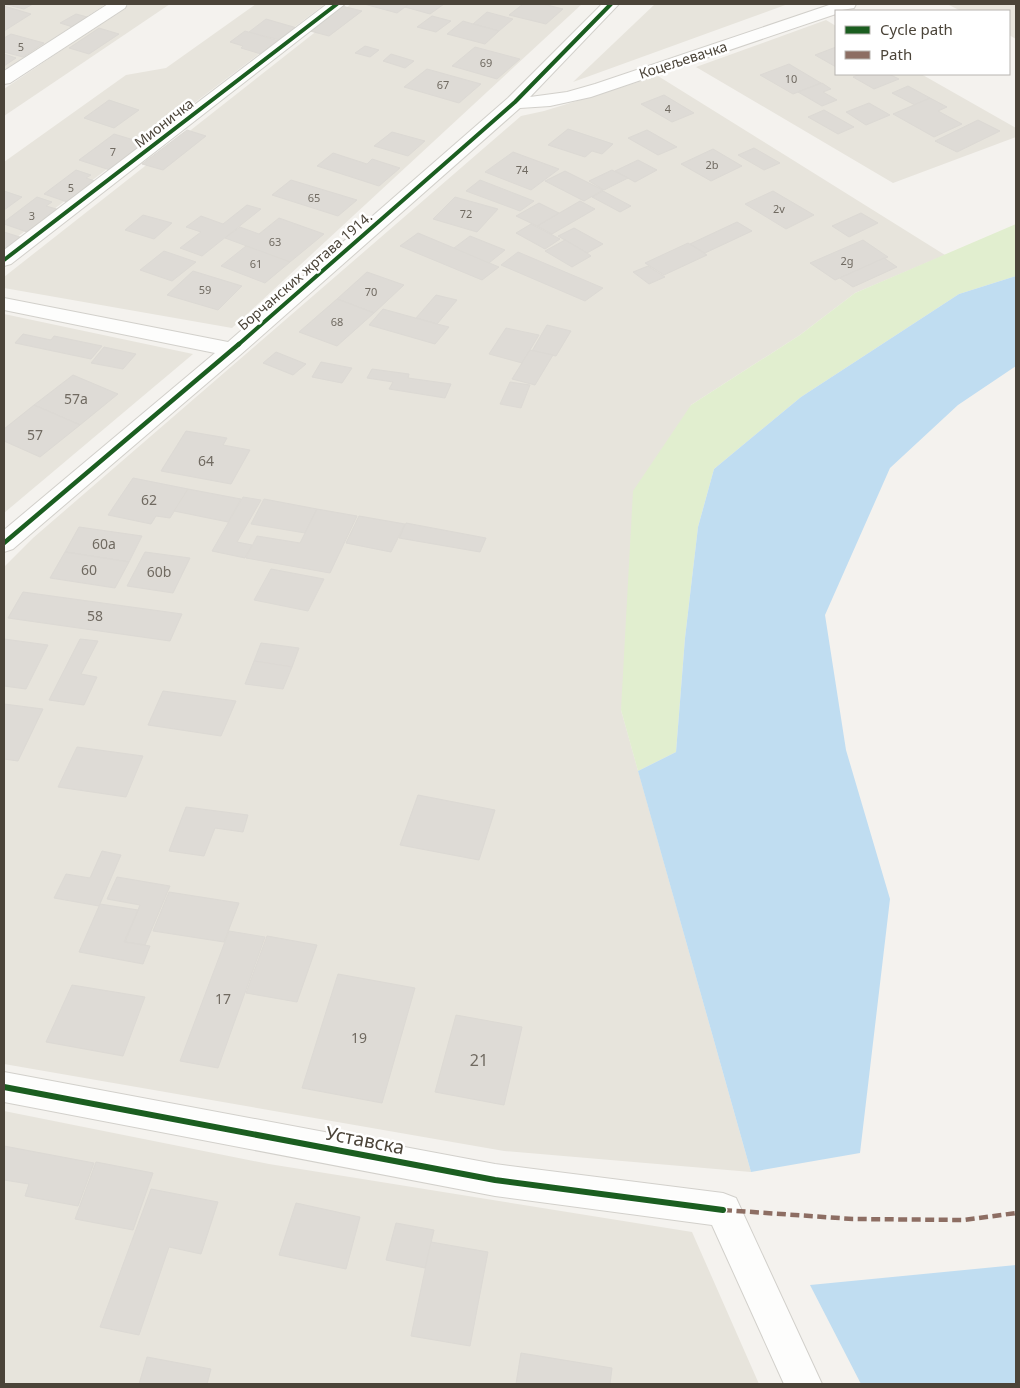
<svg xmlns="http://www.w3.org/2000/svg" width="1020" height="1388" font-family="'Noto Sans',sans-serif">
	<rect width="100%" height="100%" fill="#f4f2ee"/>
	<g fill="#e7e4dc">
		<path d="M4,4H106L4,71Z"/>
		<path d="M130,4H170L4,116V89Z"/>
		<path d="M256,4H325L4,247V162L126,75L166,68Z"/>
		<path d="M351,4H582L232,328L4,288V277Z"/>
		<path d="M655,4H788L573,82Z"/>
		<path d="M947,4H1016V39L1009,35V11H961Z"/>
		<path d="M826,20L836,26V74H921L1016,128V137L893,183L696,67Z"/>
		<path d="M658,76L945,255L855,293L800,335L691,405L621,710L751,1172L504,1151L4,1064V567L33,538L521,116L544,111Z"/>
		<path d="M4,314L193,354L4,513Z"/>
		<path d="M4,1111L269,1164L692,1232L759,1384H4Z"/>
	</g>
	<path fill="#e1eecf" d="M1016,224V276L959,294L801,397L714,469L698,527L685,638L676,752L638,771L621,710L633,491L691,405L800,335L855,293Z"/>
	<g fill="#c0ddf1">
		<path d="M1016,276V366L958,405L890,468L825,615L846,750L890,899L860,1153L751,1172L638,771L676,752L685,638L698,527L714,469L801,397L959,294Z"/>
		<path d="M1016,1265V1384H861L810,1285Z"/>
	</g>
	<g fill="#dedbd6" stroke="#dcd9d4">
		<path d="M4,4H33L24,9Z"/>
		<path d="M364,4H409L397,13Z"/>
		<path d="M409,4H444L430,14L405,7Z"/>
		<path d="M523,4H543L563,9L546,24L509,15Z"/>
		<path d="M4,6L31,14L4,31Z"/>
		<path d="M342,6L362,11L329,36L310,31Z"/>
		<path d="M487,12L513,19L499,31L473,24Z"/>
		<path d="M76,14L91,18L76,28L60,23Z"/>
		<path d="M432,16L451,21L436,32L417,27Z"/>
		<path d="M266,19L297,28L280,40L249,32Z"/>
		<path d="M463,21L473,24L499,31L485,44L447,34Z"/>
		<path d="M99,28L119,34L89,54L69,48Z"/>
		<path d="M245,31L279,41L261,54L241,48L243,46L230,42Z"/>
		<path d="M11,34L44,43L23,57L4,52V38Z"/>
		<path d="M365,46L379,50L370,57L355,53Z"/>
		<path d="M475,47L520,59L497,79L452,66Z"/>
		<path d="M836,47V67L815,55Z"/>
		<path d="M4,54L16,58L4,66Z"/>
		<path d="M391,54L414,61L405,68L383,61Z"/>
		<path d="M789,64L821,83L793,94L760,75Z"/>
		<path d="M427,69L481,84L459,103L404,87Z"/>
		<path d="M860,74H889L899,79L874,89L853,77Z"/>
		<path d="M822,83L831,89L823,92L837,100L822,106L798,92Z"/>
		<path d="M908,86L930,98L915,105L892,93Z"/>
		<path d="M664,95L694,113L672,122L641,104Z"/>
		<path d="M930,98L947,107L938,111L962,124L934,137L893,114Z"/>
		<path d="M109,100L139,110L114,128L84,118Z"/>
		<path d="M869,103L890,115L866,125L846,112Z"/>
		<path d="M824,110L854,127L838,134L808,117Z"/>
		<path d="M978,120L1000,131L957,152L935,141Z"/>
		<path d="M568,129L613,144L602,154L592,151L585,157L548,145Z"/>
		<path d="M187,130L206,136L163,170L142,164Z"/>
		<path d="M647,130L677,147L658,155L628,138Z"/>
		<path d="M392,132L425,141L408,156L374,146Z"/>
		<path d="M114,134L147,144L113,171L79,160Z"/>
		<path d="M754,148L780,163L764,170L738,155Z"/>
		<path d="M713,149L742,166L711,181L681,164Z"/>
		<path d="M513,152L559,169L531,190L485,172Z"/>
		<path d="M333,153L367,164L372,159L400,168L379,186L317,166Z"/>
		<path d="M638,160L657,170L635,182L615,171Z"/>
		<path d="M76,170L91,175L86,178L98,182L70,203L44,194Z"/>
		<path d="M612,170L628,178L604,190L589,181Z"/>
		<path d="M565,171L603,190L584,201L545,181Z"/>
		<path d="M291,180L357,200L338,216L272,195Z"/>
		<path d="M480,180L534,201L520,211L466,191Z"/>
		<path d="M4,191L22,197L4,210Z"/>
		<path d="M603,191L631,206L620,212L592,197Z"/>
		<path d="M773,191L814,215L786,229L745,204Z"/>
		<path d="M37,197L52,202L46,206L60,210L30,233L4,224V222Z"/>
		<path d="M455,197L498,209L477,232L433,219Z"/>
		<path d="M580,201L595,209L552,234L537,226Z"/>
		<path d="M539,203L559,213L537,226L516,216Z"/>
		<path d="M247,205L261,209L202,256L180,248L201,232L186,227L201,216L223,224Z"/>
		<path d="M861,213L878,223L849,237L832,226Z"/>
		<path d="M143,215L172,223L154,239L125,230Z"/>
		<path d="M279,218L324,234L290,262L225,238L240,227L259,234Z"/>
		<path d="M737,222L752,231L705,253L690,244Z"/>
		<path d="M531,224L560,239L545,249L516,233Z"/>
		<path d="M574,228L603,244L587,253L558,236Z"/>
		<path d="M4,232L23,238L4,252Z"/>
		<path d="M418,233L454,248L499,267L482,280L400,246Z"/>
		<path d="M470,236L505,250L489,263L454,248Z"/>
		<path d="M565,240L587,253L591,256L572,267L545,251Z"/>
		<path d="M863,240L888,257L835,280L810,263Z"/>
		<path d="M688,243L707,255L664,275L645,263Z"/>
		<path d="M246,246L290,262L265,283L221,266Z"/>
		<path d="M164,251L196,262L172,281L140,270Z"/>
		<path d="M518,252L603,288L585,301L501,265Z"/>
		<path d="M884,258L897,267L853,287L840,278Z"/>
		<path d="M648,266L665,277L649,284L633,272Z"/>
		<path d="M193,271L242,286L218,310L167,295Z"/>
		<path d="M367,272L404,285L374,313L337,299Z"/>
		<path d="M436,295L457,300L437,324L416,318Z"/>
		<path d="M337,299L374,313L337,346L299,332Z"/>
		<path d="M383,309L437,324L449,327L435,344L369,325Z"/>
		<path d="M547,325L571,331L556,356L532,351Z"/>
		<path d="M506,328L539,335L522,363L489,354Z"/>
		<path d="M23,334L51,340L54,336L102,346L91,359L15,343Z"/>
		<path d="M104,347L136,354L123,369L91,363Z"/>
		<path d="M530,350L553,355L535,385L512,379Z"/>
		<path d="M276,352L306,364L293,375L263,363Z"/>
		<path d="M321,362L352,368L342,383L312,377Z"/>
		<path d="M372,369L409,374L408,378L451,384L445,398L389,389L393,382L367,378Z"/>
		<path d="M73,375L118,394L80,425L34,405Z"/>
		<path d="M510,382L530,385L521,408L500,404Z"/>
		<path d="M34,405L80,425L40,457L4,441V429Z"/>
		<path d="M186,431L227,438L223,445L250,450L231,484L161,471Z"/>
		<path d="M133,478L188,489L170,518L156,516L151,524L108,515Z"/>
		<path d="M188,489L241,499L228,522L174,511Z"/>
		<path d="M243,497L261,500L237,542L252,545L245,558L212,551Z"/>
		<path d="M264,499L317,509L305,533L251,524Z"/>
		<path d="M317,509L357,516L330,573L246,558L257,536L300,543Z"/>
		<path d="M359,516L405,524L391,552L346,543Z"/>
		<path d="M406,523L486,538L480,552L399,538Z"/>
		<path d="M79,527L142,536L129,562L65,552Z"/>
		<path d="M65,552L129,562L115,588L50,578Z"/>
		<path d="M145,552L190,558L173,593L127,586Z"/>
		<path d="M271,569L324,579L308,611L254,600Z"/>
		<path d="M23,592L182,614L170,641L8,618Z"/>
		<path d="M4,639L48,645L26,689L4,686Z"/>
		<path d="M80,639L98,641L81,674L97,677L84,705L49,700Z"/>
		<path d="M261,643L299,648L292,667L254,661Z"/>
		<path d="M254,661L292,667L283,689L245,684Z"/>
		<path d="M163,691L236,701L221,736L148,725Z"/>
		<path d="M4,704L43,709L18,761L4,759Z"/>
		<path d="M77,747L143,756L126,797L58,787Z"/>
		<path d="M418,795L495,810L479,860L400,845Z"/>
		<path d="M186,807L248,815L243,832L215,828L204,856L169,851Z"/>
		<path d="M102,851L121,855L99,906L54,898L66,874L90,878Z"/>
		<path d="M117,877L170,886L145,945L125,942L140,905L107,899Z"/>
		<path d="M169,892L239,903L224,942L153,931Z"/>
		<path d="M100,904L138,910L124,942L150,946L143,964L79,952Z"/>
		<path d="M229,931L265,937L218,1068L180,1061Z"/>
		<path d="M267,936L317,945L297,1002L246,993Z"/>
		<path d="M338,974L415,988L382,1103L302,1088Z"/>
		<path d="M72,985L145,997L123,1056L46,1042Z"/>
		<path d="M456,1015L522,1027L504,1105L435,1092Z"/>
		<path d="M4,1146L94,1163L78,1206L25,1196L29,1184L4,1180Z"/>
		<path d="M96,1162L153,1173L133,1230L75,1219Z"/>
		<path d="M151,1189L218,1202L201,1254L169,1247L139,1335L100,1327Z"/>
		<path d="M296,1203L360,1217L346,1269L279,1255Z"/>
		<path d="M396,1223L434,1230L425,1268L386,1260Z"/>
		<path d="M431,1242L488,1252L470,1346L411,1336Z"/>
		<path d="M521,1353L612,1368L610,1384H516Z"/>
		<path d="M147,1357L211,1369L207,1384H139Z"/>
	</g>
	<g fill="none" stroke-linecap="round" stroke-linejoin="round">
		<defs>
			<g id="minor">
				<path d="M108,4H127L125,8L10,83L4,84V71Z"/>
				<path d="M327,4H345L11,264L4,266V250Z"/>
				<path d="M602,4H619L530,97L567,92L595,84L832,4H856L854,8L836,11V14L830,16L591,97L550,106L520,108L240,355L13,549L4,552V530L215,353L4,310V298L228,342L508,98Z"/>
				<path d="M4,1072L495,1164L723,1193L736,1198L822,1384H784L712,1225L495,1196L4,1102Z"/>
			</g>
		</defs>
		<use href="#minor" stroke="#d2d0cb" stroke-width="2"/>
		<use href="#minor" fill="#fdfdfc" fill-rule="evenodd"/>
		<path stroke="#8d6e63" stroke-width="4.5" stroke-dasharray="9 4.5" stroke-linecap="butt" d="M723,1210L853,1219L964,1220L1016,1213"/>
		<defs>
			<g id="cycleway-far2">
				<path d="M4,260L337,4"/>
				<path d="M238,345L515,102L611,4"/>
			</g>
			<path id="cycleway-far1" d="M4,543L239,344"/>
			<path id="cycleway" d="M4,1087L495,1180L723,1210"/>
		</defs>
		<use href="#cycleway-far2" stroke="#fff" stroke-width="6"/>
		<use href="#cycleway-far1" stroke="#fff" stroke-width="8"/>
		<use href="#cycleway" stroke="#fff" stroke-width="9"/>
		<use href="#cycleway-far2" stroke="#1b5e20" stroke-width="4"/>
		<use href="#cycleway-far1" stroke="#1b5e20" stroke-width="4.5"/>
		<use href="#cycleway" stroke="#1b5e20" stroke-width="6"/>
	</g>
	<g text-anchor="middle" stroke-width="5" stroke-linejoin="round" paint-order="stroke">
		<g font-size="11" fill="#706a61">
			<text x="21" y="51">5</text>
			<text x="486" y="67">69</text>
			<text x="791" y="83">10</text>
			<text x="443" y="89">67</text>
			<text x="668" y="113">4</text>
			<text x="113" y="156">7</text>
			<text x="712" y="169">2b</text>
			<text x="522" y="174">74</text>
			<text x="71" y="192">5</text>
			<text x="314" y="202">65</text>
			<text x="779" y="213">2v</text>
			<text x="466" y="218">72</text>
			<text x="32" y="220">3</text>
			<text x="275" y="246">63</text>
			<text x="847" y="265">2g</text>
			<text x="256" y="268">61</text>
			<text x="205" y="294">59</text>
			<text x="371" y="296">70</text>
			<text x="337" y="326">68</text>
		</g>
		<g font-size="14" fill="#4b4439" stroke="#fff">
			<text transform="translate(683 60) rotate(-18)" y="5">Коцељевачка</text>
			<text transform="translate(164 123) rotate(-38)" y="5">Мионичка</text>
			<text transform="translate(305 271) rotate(-41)" y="5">Борчанских жртава 1914.</text>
		</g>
		<g font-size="14" fill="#706a61">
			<text x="76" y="404">57a</text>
			<text x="35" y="440">57</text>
			<text x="206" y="466">64</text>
			<text x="149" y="505">62</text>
			<text x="104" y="549">60a</text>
			<text x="89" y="575">60</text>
			<text x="159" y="577">60b</text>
			<text x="95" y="621">58</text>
			<text x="223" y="1004">17</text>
			<text x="359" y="1043">19</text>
		</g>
		<g font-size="16" fill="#706a61">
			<text x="479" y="1066">21</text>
		</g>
		<g font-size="19" fill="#4b4439" stroke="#fff">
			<text transform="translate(365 1140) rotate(11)" y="7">Уставска</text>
		</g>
	</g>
	<rect width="1020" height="1388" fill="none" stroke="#4b4439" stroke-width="10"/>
	<rect x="835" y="10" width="175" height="65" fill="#ffffff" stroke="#b7b4b0"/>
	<rect x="845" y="26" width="25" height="8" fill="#1b5e20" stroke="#b7b4b0"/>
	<text x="880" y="35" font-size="15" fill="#4b4439">Cycle path</text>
	<rect x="845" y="51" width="25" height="8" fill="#8d6e63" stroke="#b7b4b0"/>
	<text x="880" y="60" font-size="15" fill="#4b4439">Path</text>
</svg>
